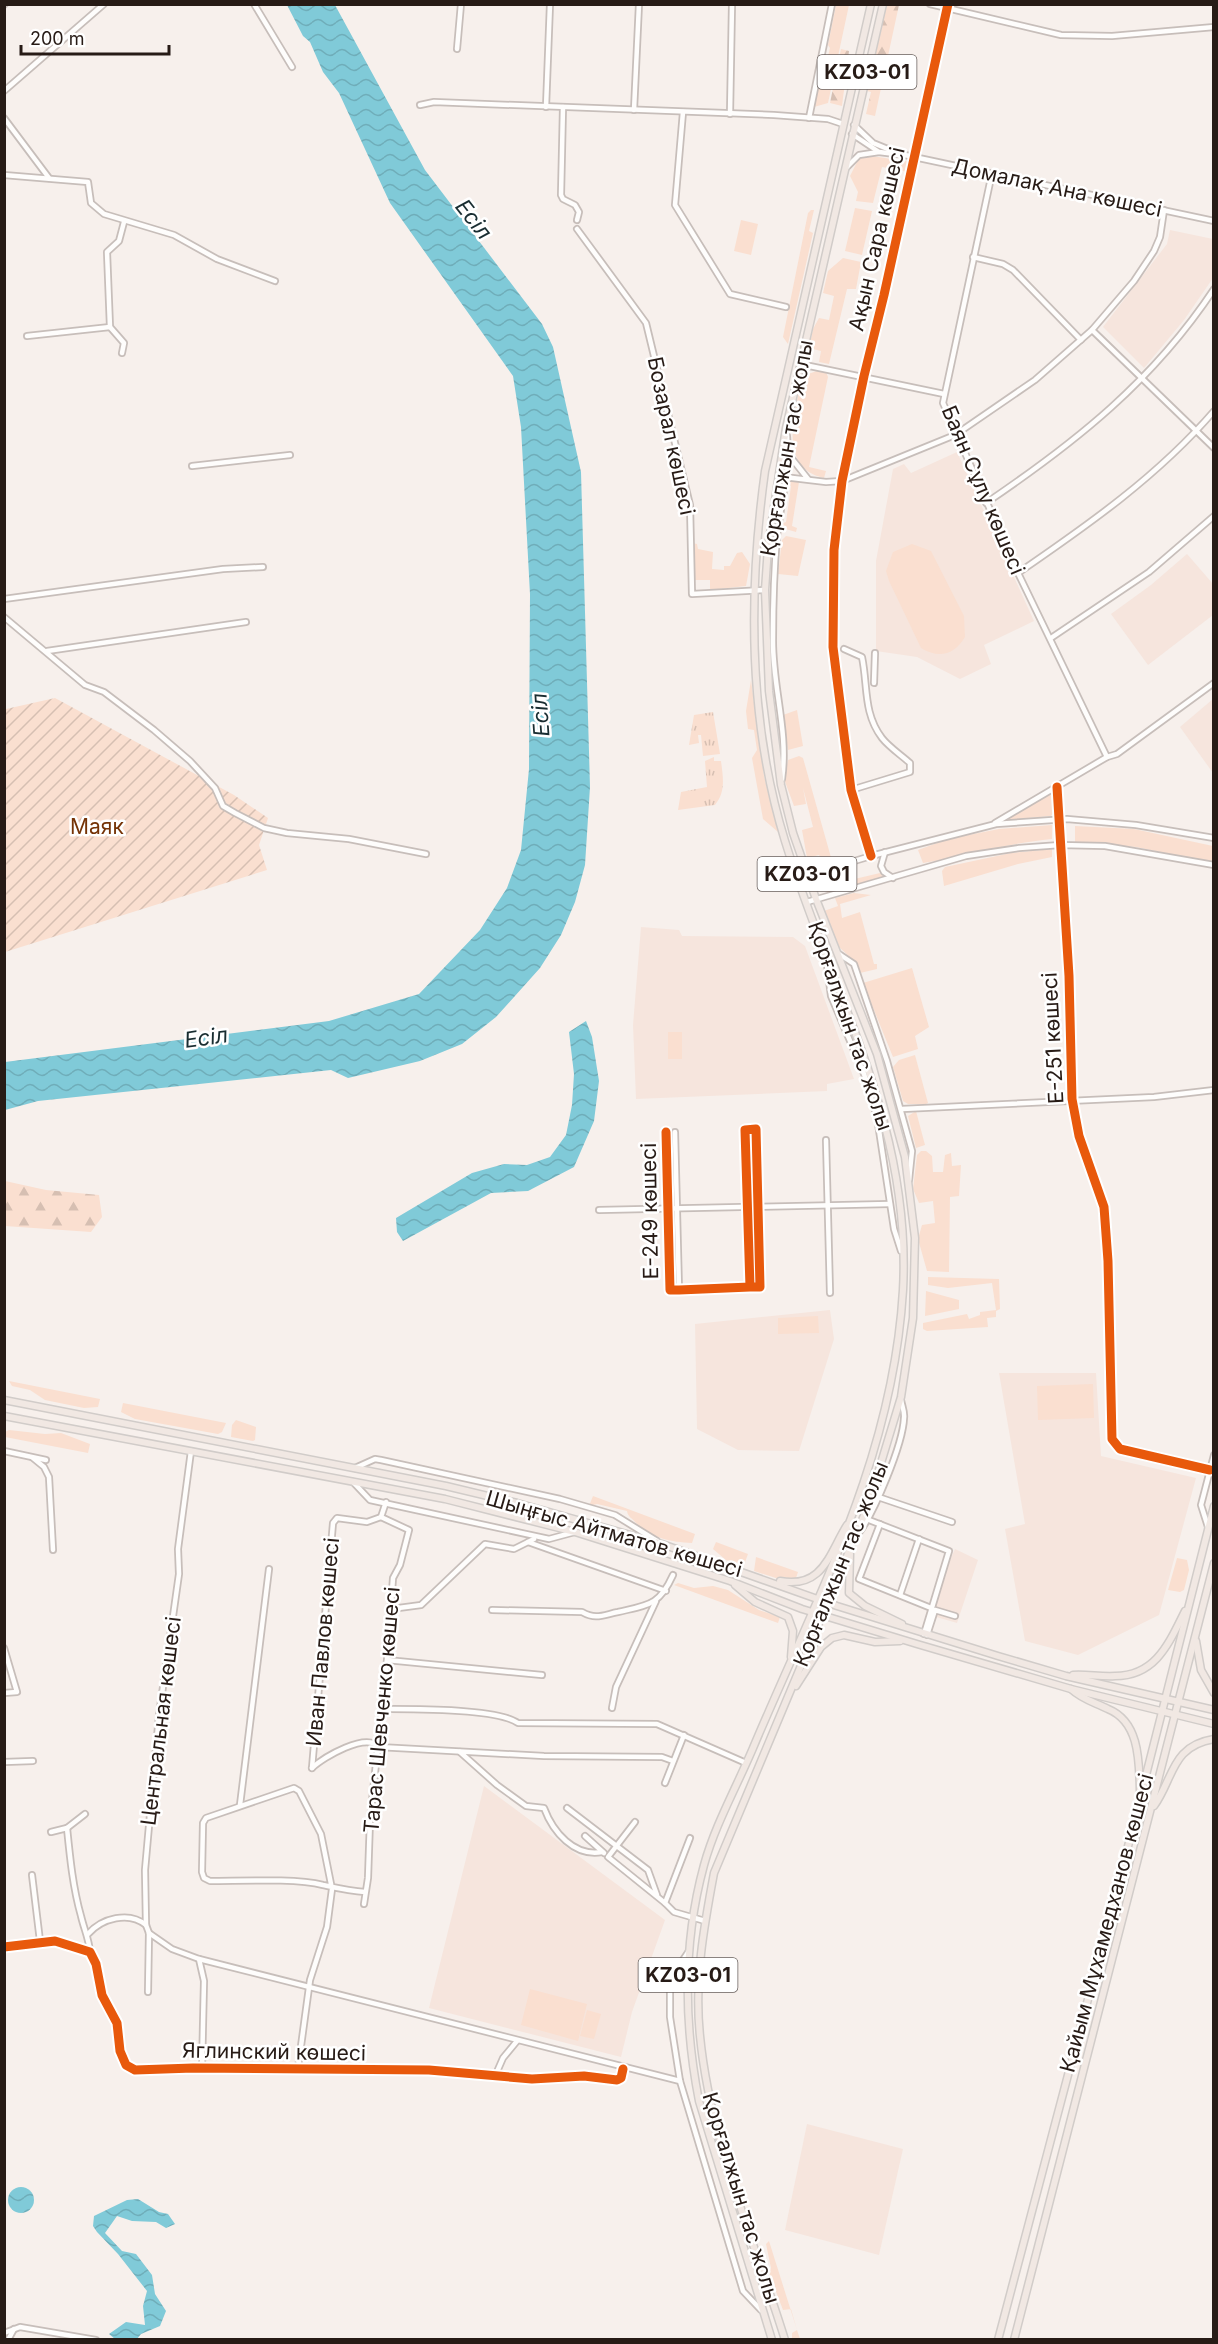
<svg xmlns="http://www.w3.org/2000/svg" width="1218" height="2344" font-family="Inter,sans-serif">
	<defs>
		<pattern id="forest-firs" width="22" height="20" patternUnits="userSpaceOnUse" patternTransform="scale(1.5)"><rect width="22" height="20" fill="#fadfd0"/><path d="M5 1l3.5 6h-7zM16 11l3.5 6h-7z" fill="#d6bfb2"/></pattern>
		<pattern id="park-tufts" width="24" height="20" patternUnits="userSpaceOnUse" patternTransform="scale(1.5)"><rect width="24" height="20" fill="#fadfd0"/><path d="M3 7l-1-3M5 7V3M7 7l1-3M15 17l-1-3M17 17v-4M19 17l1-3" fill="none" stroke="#d6bfb2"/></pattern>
		<pattern id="garden-furrows" width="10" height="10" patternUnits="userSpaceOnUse" patternTransform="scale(1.5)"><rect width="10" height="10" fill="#fadfd0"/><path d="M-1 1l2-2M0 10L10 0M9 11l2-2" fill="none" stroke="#d6bfb2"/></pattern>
		<pattern id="water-waves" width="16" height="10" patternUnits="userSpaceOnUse" patternTransform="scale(1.5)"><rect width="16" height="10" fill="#80cad8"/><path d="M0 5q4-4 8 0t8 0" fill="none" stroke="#6fadb9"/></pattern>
	</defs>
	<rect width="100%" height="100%" fill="#f7f0ec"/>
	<g fill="#f6e5dd">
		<path d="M1170,230L1213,239V278L1184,320L1144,368L1103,327L1167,244Z"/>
		<path d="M957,452L1034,621L984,645L991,664L960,679L917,657L876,651V561L893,469L904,464L911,473Z"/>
		<path d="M1187,554L1213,584V615L1148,665L1111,614L1151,585Z"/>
		<path d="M1213,699V773L1180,727Z"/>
		<path d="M641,927L679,930L682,936L793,937L805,946L854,1079L827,1084V1091L636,1099L633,1025Z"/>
		<path d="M830,1310L834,1339L799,1451L738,1450L697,1429L695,1324Z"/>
		<path d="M999,1373H1096L1101,1456L1196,1478L1159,1615L1078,1655L1025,1641L1005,1529L1025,1524Z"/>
		<path d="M955,1549L978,1560L957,1623L926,1614Z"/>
		<path d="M484,1786L665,1920L632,2012L621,2057L429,2008Z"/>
		<path d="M807,2124L903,2149L879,2255L785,2230Z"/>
	</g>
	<g fill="#fadfd0">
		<path d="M836,5H849L828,103L814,107L820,73L824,72L830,48L828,45Z"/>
		<path d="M865,155L911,162L908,172L882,167L873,203L856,201L858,192L850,176L858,160Z"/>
		<path d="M855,208L872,211L862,255L845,251Z"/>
		<path d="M811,210H814L809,231L813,233L788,344L783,337L808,213Z"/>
		<path d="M741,220L758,224L751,255L734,251Z"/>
		<path d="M843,258L861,262L856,289H847L829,364L819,362L821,351L809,348L813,329L819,318L829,320L834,296L823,293L828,271Z"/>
		<path d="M817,371L826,372L828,377L809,467L826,471L824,478C776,467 796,411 802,376Z"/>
		<path d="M788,480L805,482H799L792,526L797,528L796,532L782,528L781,524L786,522L791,486L786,482Z"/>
		<path d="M786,536L806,540L798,576L778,574L782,540Z"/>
		<path d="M692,543L697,544L698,549L713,552L712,569L724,570V566H730L737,553L742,552L750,564L746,586L710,590V580H693Z"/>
		<path d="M912,544L931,551L964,616L965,637C954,655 939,659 921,648L889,581L886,571L893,552Z"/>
		<path d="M751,680L764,776L778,832L763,819L752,758L757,750L754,730L748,729L746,711Z"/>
		<path d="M797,710L803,746L788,750L783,715Z"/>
		<path d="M799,756L803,758L832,861H822L819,855L807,858L802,830L813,827L803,788L806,804L794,806L784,779L788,760Z"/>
		<path d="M1054,792V812L1051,816L1006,820Z"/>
		<path d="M1052,825V839C1008,843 966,856 923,863L918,850L948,839L999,829Z"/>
		<path d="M1075,826L1134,829L1213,846V863L1136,847L1075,842Z"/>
		<path d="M1052,849V857L1018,864L944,886L942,871L945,867L1011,853Z"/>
		<path d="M880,873L885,878L827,893L825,886Z"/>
		<path d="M854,893L871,895L840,904L842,918L860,912L874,964H877V969L860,973L855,962L837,945L824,911L838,906L835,898Z"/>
		<path d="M912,968L929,1027L915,1036L918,1049L893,1057L863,983Z"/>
		<rect x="668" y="1032" width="14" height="27"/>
		<path d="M915,1055L928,1103L926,1104H908L903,1101L893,1067L899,1060Z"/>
		<path d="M916,1111L925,1145L916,1148L908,1116Z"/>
		<path d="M921,1151H926L932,1156L933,1172H943L945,1155L951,1153L952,1166L961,1165L959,1196L950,1197L949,1272L927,1271L918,1239L922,1225L935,1223L933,1201L919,1203L913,1189L917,1155Z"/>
		<path d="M928,1277L999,1279L1000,1309L996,1311V1317L987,1318L988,1327L927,1331L923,1329V1323L967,1314L969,1319L980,1315V1312L996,1310L992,1283L948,1288L928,1285Z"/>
		<path d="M926,1291L959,1300V1309L925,1316Z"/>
		<path d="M818,1316L819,1333L778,1334V1318Z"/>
		<path d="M9,1381L100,1399L98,1407L84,1408L45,1400L30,1390L12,1386Z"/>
		<path d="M1093,1384L1094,1418L1038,1420L1037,1386Z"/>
		<path d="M123,1403L226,1423L222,1432L218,1434L135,1419L121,1412Z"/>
		<path d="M236,1420L256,1427L255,1440L253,1441L231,1437L232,1425Z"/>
		<path d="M9,1430L45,1434L61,1433L90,1444L88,1453L5,1437V1432Z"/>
		<path d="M593,1496L695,1534L692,1543C670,1542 650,1538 635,1522C631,1517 628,1517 627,1511L597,1504L589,1506Z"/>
		<path d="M716,1542L748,1554L744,1565L726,1560L713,1549Z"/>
		<path d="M756,1557L798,1572L796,1578L782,1580L754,1571Z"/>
		<path d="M1177,1558L1187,1560L1189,1570L1184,1590L1180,1592L1168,1590Z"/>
		<path d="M678,1583L694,1588L713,1586L728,1590L759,1610L780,1617L778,1623L674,1585Z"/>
		<path d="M530,1989L587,2004L578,2041L521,2025Z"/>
		<path d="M587,2010L601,2014L594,2039L580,2036Z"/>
		<path d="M769,2241L797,2330L800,2339H792V2333L797,2330L791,2309L783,2310L769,2273L771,2268L766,2244Z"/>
	</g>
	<g fill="url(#forest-firs)">
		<path d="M886,5H899L875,116L866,114L871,92L867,91Z"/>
		<path d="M841,49L849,51L842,106L830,103Z"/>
		<path d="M5,1181L46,1190L99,1195L102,1217L91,1232L5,1226Z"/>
	</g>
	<g fill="url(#park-tufts)">
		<path d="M713,712L720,754L703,756L701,735H698L699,743L689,745L694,715Z"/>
		<path d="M714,757V761H721C723,777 726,792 715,805L678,810L681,792L707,787L705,761Z"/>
	</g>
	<path fill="url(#garden-furrows)" d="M55,698L234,795L268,818L259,845L267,870L5,952L4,704L6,709Z"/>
	<g fill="url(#water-waves)">
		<path d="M287,5H335L425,170L542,324L553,347L581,472L590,787L585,865L575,902L561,935L540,968L496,1017L462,1044L420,1061L348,1078L331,1070L38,1101L5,1110V1062L329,1021L419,994L480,930L507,888L521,850L529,769L530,594L521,427L513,376L390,203L339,93L323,72L310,42L303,36Z"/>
		<path d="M586,1021L592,1037L599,1081L594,1121L574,1167L528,1191L491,1193L403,1241L397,1232L396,1218L472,1173L504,1164L527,1165L550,1157L566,1135L572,1105L574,1074L569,1032Z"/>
		<circle cx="21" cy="2200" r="13"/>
		<path d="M138,2199L159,2212L168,2214L175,2224L166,2228L156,2222L132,2221L117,2216L105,2233L122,2251L136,2254L152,2275L155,2294L166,2311L160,2326L141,2334L137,2339H115L109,2334L126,2322L145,2325L143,2306L147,2291L118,2254L97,2232L93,2226L94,2216L127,2200Z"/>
	</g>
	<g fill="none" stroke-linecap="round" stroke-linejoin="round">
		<defs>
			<g id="minor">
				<path d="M254,4L292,67"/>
				<path d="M930,4L1061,35L1112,36L1214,27"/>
				<path d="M4,5L5,4"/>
				<path d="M457,49L461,4"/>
				<path d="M4,91L104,4"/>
				<path d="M420,105L434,102L774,115L828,119L843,124"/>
				<path d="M546,107L550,4"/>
				<path d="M563,107L561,195L563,199L575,205L579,212L577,220"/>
				<path d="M634,110L639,4"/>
				<path d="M683,112L675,205L730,294L786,307"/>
				<path d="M730,114L732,4"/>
				<path d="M4,118L49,178"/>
				<path d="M809,118L832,4"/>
				<path d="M854,125L873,143L900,154L1214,221"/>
				<path d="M852,134L879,152L895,154"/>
				<path d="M846,168L859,155L879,152"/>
				<path d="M992,173L943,403L1018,573L1107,757"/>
				<path d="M4,175L88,182L91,203L104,214L174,235L217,259L275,281"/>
				<path d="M577,229L646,323L690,505L692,594L765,590"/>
				<path d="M973,257L1003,264L1013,270L1081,340"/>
				<path d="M1092,330L1214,448"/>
				<path d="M27,336L110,327"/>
				<path d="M122,353L124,343L110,327L107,252L119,241L124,222"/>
				<path d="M800,364L944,394"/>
				<path d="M789,455L808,479"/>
				<path d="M192,466L290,455"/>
				<path d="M784,477L826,482L842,481L955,435L1035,380L1092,330L1134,281L1154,251L1160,237L1164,210"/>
				<path d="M986,503C1076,442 1153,381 1214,289"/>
				<path d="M1018,573C1088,525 1158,476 1214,411"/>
				<path d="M4,599L223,569L263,567"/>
				<path d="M4,617L85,685L104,692L154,730L190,761L215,788L223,806L235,813L264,828L287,833L349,839L426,854"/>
				<path d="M1051,638L1149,572L1214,516"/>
				<path d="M844,649L862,657C868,686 863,713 882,738C889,747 901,755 910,763V772L851,790"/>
				<path d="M47,651L246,622"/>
				<path d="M874,683L875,653"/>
				<path d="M782,779C789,732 772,685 773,638C773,604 774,570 777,536C781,503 790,469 787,436"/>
				<path d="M1057,787L1069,976L1072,1099L1079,1136L1104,1207L1108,1261L1112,1439L1120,1449L1210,1470"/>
				<path d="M995,823L1107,757L1117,754L1214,683"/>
				<path d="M885,852L881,866L884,872L893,878"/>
				<path d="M871,856L851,790L833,647L834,550L842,481L864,376L884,295L948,4"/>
				<path d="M798,878L871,856L996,824L1067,819L1136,825L1214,838"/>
				<path d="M807,902L966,856L1019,848L1060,845L1105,846L1214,865"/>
				<path d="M839,954L854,964L887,1061L912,1151L909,1180"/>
				<path d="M827,965L831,996L864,1074L877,1117L894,1229L901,1251"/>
				<path d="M902,1109L1154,1097L1214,1090"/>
				<path d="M666,1132L670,1290H679L750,1287H760L756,1129L745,1130L750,1287"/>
				<path d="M675,1132L679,1290"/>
				<path d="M826,1140L830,1293"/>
				<path d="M599,1210L890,1204"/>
				<path d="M4,1451L46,1460"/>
				<path d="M33,1458L44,1467L49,1477L53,1550"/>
				<path d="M355,1468L375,1459L381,1460L560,1499L615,1515L657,1541"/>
				<path d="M353,1482L370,1500L549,1539L575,1532"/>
				<path d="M878,1497L952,1522"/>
				<path d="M869,1520L949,1551L924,1634"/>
				<path d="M880,1524L859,1579L931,1608"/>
				<path d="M1208,1527L1201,1505L1214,1455"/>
				<path d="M858,1534C874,1514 903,1444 904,1418C905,1412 902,1406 901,1400"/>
				<path d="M528,1542L666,1591"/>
				<path d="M900,1595L919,1539"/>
				<path d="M391,1609L421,1605L485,1544L514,1549L534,1539"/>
				<path d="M492,1610L582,1612C596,1620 603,1615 618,1612C648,1605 659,1606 673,1575"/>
				<path d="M927,1635L935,1610L955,1616"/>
				<path d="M4,1648L17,1692L4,1693"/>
				<path d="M387,1660L542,1675"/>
				<path d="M612,1708L616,1687L656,1601"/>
				<path d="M383,1709C411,1709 497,1708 518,1723L657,1724L746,1763"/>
				<path d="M460,1752L497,1785L526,1806L544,1808C553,1832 574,1857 602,1852"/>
				<path d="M4,1762L33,1761"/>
				<path d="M312,1768C324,1757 366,1732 379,1747L544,1756L662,1757L673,1761"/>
				<path d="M312,1768L333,1523L337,1518L367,1522L381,1517"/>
				<path d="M665,1783L684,1735"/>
				<path d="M240,1805L269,1569"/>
				<path d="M567,1808L648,1870L657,1895"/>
				<path d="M635,1822L608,1857L665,1903"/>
				<path d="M67,1828L85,1814"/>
				<path d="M51,1832L67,1828C70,1858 73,1888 81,1916C84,1929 89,1939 90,1952"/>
				<path d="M585,1836L604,1853"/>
				<path d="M690,1838L665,1903L674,1912L705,1921"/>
				<path d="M32,1875L40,1941"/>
				<path d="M364,1904L368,1878L370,1820L387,1660L393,1578L400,1565L409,1530L381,1517L386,1502"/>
				<path d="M149,1933L172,1949L199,1959L680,2081"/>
				<path d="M88,1934C102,1918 129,1911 146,1925"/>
				<path d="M4,1947L55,1941L90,1952L96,1964L102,1995L117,2023L120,2051L126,2065L135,2070L193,2068L429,2070L532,2079L584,2076L617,2080L621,2078L623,2069"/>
				<path d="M689,1951L674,1973L670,1987V2017L680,2081L743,2291L761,2310"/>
				<path d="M199,1959L204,1981L202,2068"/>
				<path d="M148,1992L149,1933L146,1925L145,1870L159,1715L179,1574L178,1549L191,1451"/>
				<path d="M298,2068L310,1980L327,1927L332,1889L321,1834L299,1791L294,1788L206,1818L203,1823L202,1872L204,1878L210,1881C241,1881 295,1878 323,1885C337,1888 350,1891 365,1892"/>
				<path d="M496,2074L503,2058L517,2041"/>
				<path d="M4,2333L20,2327L96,2340"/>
				<path d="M8,2340L14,2329"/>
			</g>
			<g id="major">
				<path d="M4,1400L446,1486L517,1503L662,1544L837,1606L998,1656L1066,1676L1214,1710"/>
				<path d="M4,1416L445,1499L575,1532L730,1581L802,1609L917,1644L1071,1689L1214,1724"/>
				<path d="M850,1554L849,1593L865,1606L902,1624"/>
				<path d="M780,1581C823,1589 829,1554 847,1525"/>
				<path d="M735,1585L755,1602L788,1617L793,1631L791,1657"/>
				<path d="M1196,1641L1201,1670L1214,1693"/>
				<path d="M1073,1675C1087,1674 1101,1677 1115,1676C1156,1676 1169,1643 1185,1611"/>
				<path d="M796,1686L821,1647L832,1638L844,1635L875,1642L900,1641"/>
				<path d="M1071,1689C1083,1700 1094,1702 1108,1709C1140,1722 1139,1762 1140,1791"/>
				<path d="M1154,1806C1174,1778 1171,1746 1214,1739"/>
				<path d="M772,2340L699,2101C684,2024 683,1942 704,1865C715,1825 737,1786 753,1748C817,1596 893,1459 903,1290C912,1123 832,994 785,841C748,721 748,594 765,471L871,4"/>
				<path d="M785,2340C754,2240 710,2140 700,2036C694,1981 704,1926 714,1873L868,1506L901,1397L913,1318L915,1238L905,1157L877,1054L816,899L793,833L781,785L769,691L765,590L768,547L786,428L883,4"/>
				<path d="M998,2340L1120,1878L1214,1506"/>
				<path d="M1014,2340L1214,1563"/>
			</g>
		</defs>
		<use href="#minor" stroke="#c7beba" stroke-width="8"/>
		<use href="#major" stroke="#d1ccc9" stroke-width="9"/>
		<use href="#minor" stroke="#fefdfc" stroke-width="4.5"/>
		<use href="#major" stroke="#f1e8e3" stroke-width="6"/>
		<defs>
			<g id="cycleway">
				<path d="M1057,787L1069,976L1072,1099L1079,1136L1104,1207L1108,1261L1112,1439L1120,1449L1210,1470"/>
				<path d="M871,856L851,790L833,647L834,550L842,481L864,376L884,295L948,4"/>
				<path d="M666,1132L670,1290H679L750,1287H760L756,1129L745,1130L750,1287"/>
				<path d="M4,1947L55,1941L90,1952L96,1964L102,1995L117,2023L120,2051L126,2065L135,2070L193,2068L429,2070L532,2079L584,2076L617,2080L621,2078L623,2069"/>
			</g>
		</defs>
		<use href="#cycleway" stroke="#fff" stroke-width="13"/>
		<use href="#cycleway" stroke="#e8590c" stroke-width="9"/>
	</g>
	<g text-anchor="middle" stroke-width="5" stroke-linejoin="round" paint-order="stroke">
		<g fill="#fff" stroke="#685f5c" stroke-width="1.5">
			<rect x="817.5" y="55" width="99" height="34" rx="4.5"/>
			<rect x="757.5" y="857" width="99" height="34" rx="4.5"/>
			<rect x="638.5" y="1958" width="99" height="34" rx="4.5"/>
		</g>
		<g font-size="20" font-weight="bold" fill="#271b16">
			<text x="867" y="79">KZ03-01</text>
			<text x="807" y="881">KZ03-01</text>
			<text x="688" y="1982">KZ03-01</text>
		</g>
		<g font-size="21" fill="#271b16" stroke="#fff">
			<text transform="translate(1057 188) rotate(12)" y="7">Домалақ Ана көшесі</text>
			<text transform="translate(877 239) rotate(-77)" y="7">Ақын Сара көшесі</text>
			<text transform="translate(671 436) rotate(78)" y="7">Бозарал көшесі</text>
			<text transform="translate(787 448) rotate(-80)" y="7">Қорғалжын тас жолы</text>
			<text transform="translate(983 490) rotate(67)" y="7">Баян Сұлу көшесі</text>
			<text transform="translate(850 1026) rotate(71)" y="7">Қорғалжын тас жолы</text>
			<text transform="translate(1053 1038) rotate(-93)" y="7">Е-251 көшесі</text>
			<text transform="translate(650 1211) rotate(-91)" y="7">Е-249 көшесі</text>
			<text transform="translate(614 1534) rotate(16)" y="7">Шыңғыс Айтматов көшесі</text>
			<text transform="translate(841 1564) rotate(-68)" y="7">Қорғалжын тас жолы</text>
			<text transform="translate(323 1642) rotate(-85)" y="7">Иван Павлов көшесі</text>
			<text transform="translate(382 1710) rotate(-85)" y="7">Тарас Шевченко көшесі</text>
			<text transform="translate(161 1721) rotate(-83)" y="7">Центральная көшесі</text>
			<text transform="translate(1107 1923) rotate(-75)" y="7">Қайым Мұхамедханов көшесі</text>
			<text transform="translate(274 2052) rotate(1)" y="7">Яглинский көшесі</text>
			<text transform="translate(741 2198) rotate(73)" y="7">Қорғалжын тас жолы</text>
		</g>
		<g font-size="21" fill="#753306" stroke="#fff">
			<text x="97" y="834">Маяк</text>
		</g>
		<g font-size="22" font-style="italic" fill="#192d31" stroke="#fff">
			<text transform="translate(474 219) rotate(52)" y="8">Есіл</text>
			<text transform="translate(540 715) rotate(-94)" y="8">Есіл</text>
			<text transform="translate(206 1037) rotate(-8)" y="8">Есіл</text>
		</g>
	</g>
	<rect width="1218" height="2344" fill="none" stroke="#271b16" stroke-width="12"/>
	<path d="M21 45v9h148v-9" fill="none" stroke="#271b16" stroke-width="3"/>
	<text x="30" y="45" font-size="18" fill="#271b16" stroke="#ffffff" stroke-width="4.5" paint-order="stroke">200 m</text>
</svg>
